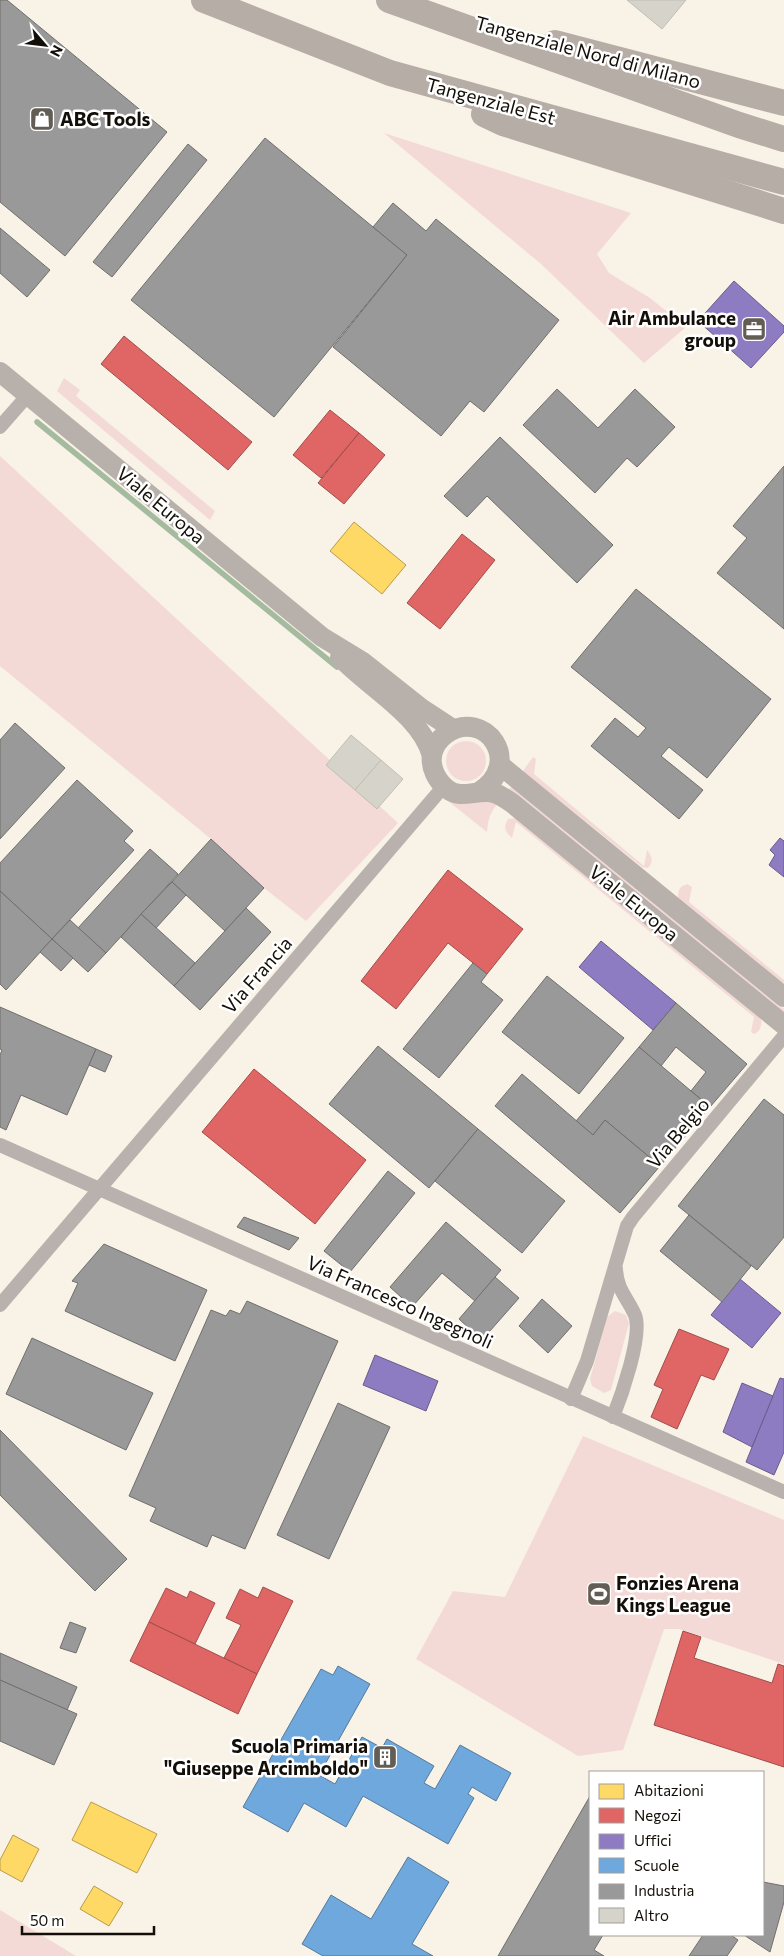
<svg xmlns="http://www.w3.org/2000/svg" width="784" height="1956" font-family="Commissioner,sans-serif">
	<rect width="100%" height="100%" fill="#f8f2e7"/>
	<g fill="#f4dad7">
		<path d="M384,133L631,213L597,254L609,273L650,298L686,327L644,363L541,264Z"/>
		<path d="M64,378L80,390L76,396L215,511L210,520L57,391Z"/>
		<path d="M0,456L398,823L306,921L264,888L211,839L0,666Z"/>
		<circle cx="466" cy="761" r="20"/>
		<path d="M533,757L536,759L534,774L644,866L647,850C652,857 654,861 648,868L642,867L523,771Z"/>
		<path d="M512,786L784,1009V1014L506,792Z"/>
		<path d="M448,801L499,802C490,812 488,820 487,832Z"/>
		<path d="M516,818L761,1018C762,1025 761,1031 754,1034L751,1032L754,1017L516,822L512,838C505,831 503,828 508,819Z"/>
		<path d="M687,884L692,887L689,902L784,980V986L678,899C678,890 679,887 687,884Z"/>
		<path d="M615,1311L626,1315L629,1323L611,1390L604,1393L592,1386L590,1379L607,1317Z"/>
		<path d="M583,1436L784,1520V1664L679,1629H664L623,1750L578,1756L416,1659L453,1591L505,1597Z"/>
		<path d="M0,1910L76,1956H0Z"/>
	</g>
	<g fill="#ffd966" stroke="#b89c4a">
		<path d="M354,522L406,565L382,594L330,551Z"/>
		<path d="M91,1802L157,1834L137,1873L72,1840Z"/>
		<path d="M13,1835L39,1849L22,1882L0,1870V1860Z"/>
		<path d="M94,1886L123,1903L109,1926L80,1909Z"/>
	</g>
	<g fill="#e06666" stroke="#a24c4a">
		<path d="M124,336L252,442L228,470L101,364Z"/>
		<path d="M330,410L359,433L321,478L293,455Z"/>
		<path d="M359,433L385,455L344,504L318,483Z"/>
		<path d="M462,534L495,560L440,629L407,603Z"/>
		<path d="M448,870L523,929L487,974L448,943L396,1009L361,981Z"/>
		<path d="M254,1069L366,1160L315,1224L202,1132Z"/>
		<path d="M679,1329L729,1349L714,1380L701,1375L677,1429L651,1417L663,1389L654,1385Z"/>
		<path d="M263,1587L293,1601L257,1674L224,1658L241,1625L226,1618L240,1589L258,1598Z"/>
		<path d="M166,1588L187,1598L190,1591L215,1603L195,1644L149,1622Z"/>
		<path d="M149,1622L257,1674L238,1714L130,1661Z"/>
		<path d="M683,1631L701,1637L694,1658L772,1683L778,1664L784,1666V1767L654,1725Z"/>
	</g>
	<g fill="#8e7cc3" stroke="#695b8b">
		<path d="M734,281L784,326V332L751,368L698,321Z"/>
		<path d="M780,838L784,841V877L769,865L775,855L770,850Z"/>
		<path d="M601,941L676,1003L653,1030L579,967Z"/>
		<path d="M740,1279L781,1313L752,1348L711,1315Z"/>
		<path d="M375,1355L438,1381L426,1411L363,1385Z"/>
		<path d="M780,1378L784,1379V1452L774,1475L746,1462Z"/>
		<path d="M742,1383L773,1396L752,1447L723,1432Z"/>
	</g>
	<g fill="#6fa8dc" stroke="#537a9c">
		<path d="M338,1666L370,1684L319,1775L335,1784L362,1737L382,1748L387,1739L434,1766L424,1783L435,1789L460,1745L511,1773L496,1801L472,1787L468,1794L474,1798L448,1844L363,1796L346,1827L304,1803L288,1832L243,1807L321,1669L333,1675Z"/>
		<path d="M408,1857L449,1882L412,1944L433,1956H323L302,1944L331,1895L371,1919Z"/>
	</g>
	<g fill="#999" stroke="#716f6d">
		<path d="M0,0H7L167,132L65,256L0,202Z"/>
		<path d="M265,138L407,255L274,417L131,300Z"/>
		<path d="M188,144L207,160L112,277L93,262Z"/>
		<path d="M393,203L426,231L436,219L559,320L484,412L470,401L441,436L333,347L407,255L373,227Z"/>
		<path d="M0,228L50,270L27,297L0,273Z"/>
		<path d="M557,389L598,428L635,389L675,427L637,467L627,458L595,493L523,425Z"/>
		<path d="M500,437L613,545L577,583L487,496L467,517L444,496Z"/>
		<path d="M784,466V629L717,573L747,538L733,526Z"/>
		<path d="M636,589L771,699L707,778L669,747L661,756L703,790L679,819L591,746L615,718L638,737L646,728L571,667Z"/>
		<path d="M15,723L65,768L0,839V740Z"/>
		<path d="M77,780L133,831L124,841L134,850L52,939L0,891V863Z"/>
		<path d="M211,839L264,888L225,931L172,882Z"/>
		<path d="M150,849L178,874L106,953L78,928Z"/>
		<path d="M172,882L186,895L156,928L141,914Z"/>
		<path d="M0,891L52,939L6,990L0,984Z"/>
		<path d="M246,908L271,932L200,1010L174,986Z"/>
		<path d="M141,914L195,963L174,986L121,937Z"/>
		<path d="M70,920L106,953L88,972L52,939Z"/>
		<path d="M52,939L73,958L61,971L40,952Z"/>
		<path d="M473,963L487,974L481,982L503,1000L439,1078L403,1049Z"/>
		<path d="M547,976L624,1038L579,1094L502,1032Z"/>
		<path d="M676,1003L747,1064L710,1107L691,1091L706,1072L676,1047L661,1066L639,1047Z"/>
		<path d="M0,1007L96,1049L67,1115L21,1095L6,1130L0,1127V1055L2,1050L0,1049Z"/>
		<path d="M378,1046L478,1129L429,1188L329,1104Z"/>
		<path d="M639,1047L710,1107L660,1166L605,1120L593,1135L576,1121Z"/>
		<path d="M96,1049L112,1056L105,1072L89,1065Z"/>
		<path d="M522,1074L593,1135L605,1120L660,1166L620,1213L495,1106Z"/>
		<path d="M764,1099L784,1115V1237L757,1270L678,1206Z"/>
		<path d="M478,1129L565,1201L522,1253L435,1181Z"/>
		<path d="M388,1171L415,1193L350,1272L324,1251Z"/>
		<path d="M689,1215L751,1266L722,1302L660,1251Z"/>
		<path d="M244,1217L299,1238L289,1250L237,1227Z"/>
		<path d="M446,1222L501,1270L475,1301L442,1273L412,1307L390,1287Z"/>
		<path d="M104,1244L207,1290L175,1361L65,1311L78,1283L72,1281Z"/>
		<path d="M495,1277L519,1298L482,1340L459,1319Z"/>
		<path d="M542,1299L572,1326L548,1353L519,1326Z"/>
		<path d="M247,1301L338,1341L245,1549L212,1535L207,1547L150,1521L156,1508L129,1496L211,1310L226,1316L230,1310L240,1314Z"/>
		<path d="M32,1338L153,1393L126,1450L6,1394Z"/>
		<path d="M338,1403L390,1427L329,1559L277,1535Z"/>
		<path d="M0,1430L127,1559L95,1591L0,1495Z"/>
		<path d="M70,1622L86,1628L76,1653L60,1648Z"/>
		<path d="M0,1653L77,1687L67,1710L0,1680Z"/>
		<path d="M0,1680L77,1714L54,1765L0,1741Z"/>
		<path d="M590,1796V1935H603L594,1950L604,1956H498Z"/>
		<path d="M763,1882L784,1886V1902L770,1952L744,1935H763Z"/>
		<path d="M703,1935H731L738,1940L727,1956H689Z"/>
	</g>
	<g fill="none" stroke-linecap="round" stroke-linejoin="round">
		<path stroke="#a5bb9f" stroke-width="5.5" d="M37,422L337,667"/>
	</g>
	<g fill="#d6d4ca" stroke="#c0beb4">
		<path d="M627,0H686L662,29Z"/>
		<path d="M351,735L381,760L355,790L326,765Z"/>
		<path d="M381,760L403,779L377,809L355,790Z"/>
	</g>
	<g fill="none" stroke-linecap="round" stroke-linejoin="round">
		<g stroke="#b8b1ad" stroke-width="14">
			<path d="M0,427L28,395"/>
			<path d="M0,1145L784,1492"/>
			<path d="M0,1305L444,786"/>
			<path d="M571,1399L587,1361L627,1226L633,1217L784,1036"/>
			<path d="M613,1417C621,1397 643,1335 635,1315C627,1297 617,1290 616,1269"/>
		</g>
		<g stroke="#b8b1ab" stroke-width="20">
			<path d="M0,372L322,637L363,662L421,708L453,729"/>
			<path d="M340,657C369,688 421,715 432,756"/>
			<path d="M500,765L784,997"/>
			<path d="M479,792C525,763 485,707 446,734C439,739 434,746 432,755C430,768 437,781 447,789C460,799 473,791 488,792C497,792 504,798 512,803L784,1025"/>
		</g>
		<g stroke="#b6ada6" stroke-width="26">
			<path d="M204,0L390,73L784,182"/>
			<path d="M389,0L739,125L784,139"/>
			<path d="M555,43L784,103"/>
			<path d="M484,114L503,123L784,211"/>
		</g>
	</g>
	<defs>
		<symbol id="shop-square" viewBox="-11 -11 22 22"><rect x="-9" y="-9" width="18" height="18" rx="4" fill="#635e55" stroke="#fff"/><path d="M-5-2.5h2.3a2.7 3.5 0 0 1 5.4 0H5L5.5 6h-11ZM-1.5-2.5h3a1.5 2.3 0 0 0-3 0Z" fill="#fff"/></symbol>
		<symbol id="office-square" viewBox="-11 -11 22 22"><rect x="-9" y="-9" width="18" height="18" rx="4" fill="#635e55" stroke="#fff"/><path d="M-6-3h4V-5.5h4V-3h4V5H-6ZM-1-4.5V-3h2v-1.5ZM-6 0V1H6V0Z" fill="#fff"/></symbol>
		<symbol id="stadium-square" viewBox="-11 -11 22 22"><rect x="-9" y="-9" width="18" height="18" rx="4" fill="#635e55" stroke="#fff"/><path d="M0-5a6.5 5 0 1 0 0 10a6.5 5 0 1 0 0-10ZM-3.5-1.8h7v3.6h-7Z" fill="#fff"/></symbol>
		<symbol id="building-square" viewBox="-11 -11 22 22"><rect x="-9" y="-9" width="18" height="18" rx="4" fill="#635e55" stroke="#fff"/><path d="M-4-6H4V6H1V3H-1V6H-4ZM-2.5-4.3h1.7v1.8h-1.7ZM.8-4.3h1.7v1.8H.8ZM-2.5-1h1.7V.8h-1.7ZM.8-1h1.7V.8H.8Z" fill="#fff"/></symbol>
	</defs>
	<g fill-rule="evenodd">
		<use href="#shop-square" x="28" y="105" width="28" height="28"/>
		<use href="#office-square" x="740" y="315" width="28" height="28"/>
		<use href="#stadium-square" x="585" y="1580" width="28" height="28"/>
		<use href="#building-square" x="371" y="1743" width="28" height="28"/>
	</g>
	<g text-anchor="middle" stroke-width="5" stroke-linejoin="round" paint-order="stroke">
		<g font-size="19" fill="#130e07" stroke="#fff">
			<text transform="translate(588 52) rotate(15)" y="7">Tangenziale Nord di Milano</text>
			<text transform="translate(491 101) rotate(15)" y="7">Tangenziale Est</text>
			<text transform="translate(161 505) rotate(40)" y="7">Viale Europa</text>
			<text transform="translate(634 903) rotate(39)" y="7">Viale Europa</text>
			<text transform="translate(257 975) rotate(-49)" y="7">Via Francia</text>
			<text transform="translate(678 1133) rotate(-50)" y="7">Via Belgio</text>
			<text transform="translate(400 1302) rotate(24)" y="7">Via Francesco Ingegnoli</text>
		</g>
		<g font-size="19" font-weight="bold" fill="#130e07" stroke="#fff" text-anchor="start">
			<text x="60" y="126">ABC Tools</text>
			<text x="736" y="325" text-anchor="end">Air Ambulance<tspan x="736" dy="22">group</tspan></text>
			<text x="616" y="1590">Fonzies Arena<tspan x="616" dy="22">Kings League</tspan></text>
			<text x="368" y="1753" text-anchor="end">Scuola Primaria<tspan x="368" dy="22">"Giuseppe Arcimboldo"</tspan></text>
		</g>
	</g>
	<rect x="589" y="1771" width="175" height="165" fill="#ffffff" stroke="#a19f9c"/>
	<rect x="599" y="1784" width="25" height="15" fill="#ffd966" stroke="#a19f9c"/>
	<text x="634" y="1796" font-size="15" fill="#130e07">Abitazioni</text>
	<rect x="599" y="1808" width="25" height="15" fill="#e06666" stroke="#a19f9c"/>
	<text x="634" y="1821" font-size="15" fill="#130e07">Negozi</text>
	<rect x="599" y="1834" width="25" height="15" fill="#8e7cc3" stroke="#a19f9c"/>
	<text x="634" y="1846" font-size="15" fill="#130e07">Uffici</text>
	<rect x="599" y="1858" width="25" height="15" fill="#6fa8dc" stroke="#a19f9c"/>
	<text x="634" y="1871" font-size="15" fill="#130e07">Scuole</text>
	<rect x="599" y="1884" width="25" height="15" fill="#999999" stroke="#a19f9c"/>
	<text x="634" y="1896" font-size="15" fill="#130e07">Industria</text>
	<rect x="599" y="1908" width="25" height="15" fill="#d6d4ca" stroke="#a19f9c"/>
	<text x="634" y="1921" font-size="15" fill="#130e07">Altro</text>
	<g transform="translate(45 45) rotate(118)" stroke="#ffffff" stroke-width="4" paint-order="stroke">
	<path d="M0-4L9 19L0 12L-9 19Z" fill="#130e07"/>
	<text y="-8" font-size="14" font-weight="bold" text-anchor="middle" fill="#130e07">N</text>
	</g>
	<path d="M22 1926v8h132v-8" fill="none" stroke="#130e07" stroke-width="2.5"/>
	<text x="30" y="1926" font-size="15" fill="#130e07" stroke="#ffffff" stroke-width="4" paint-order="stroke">50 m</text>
</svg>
